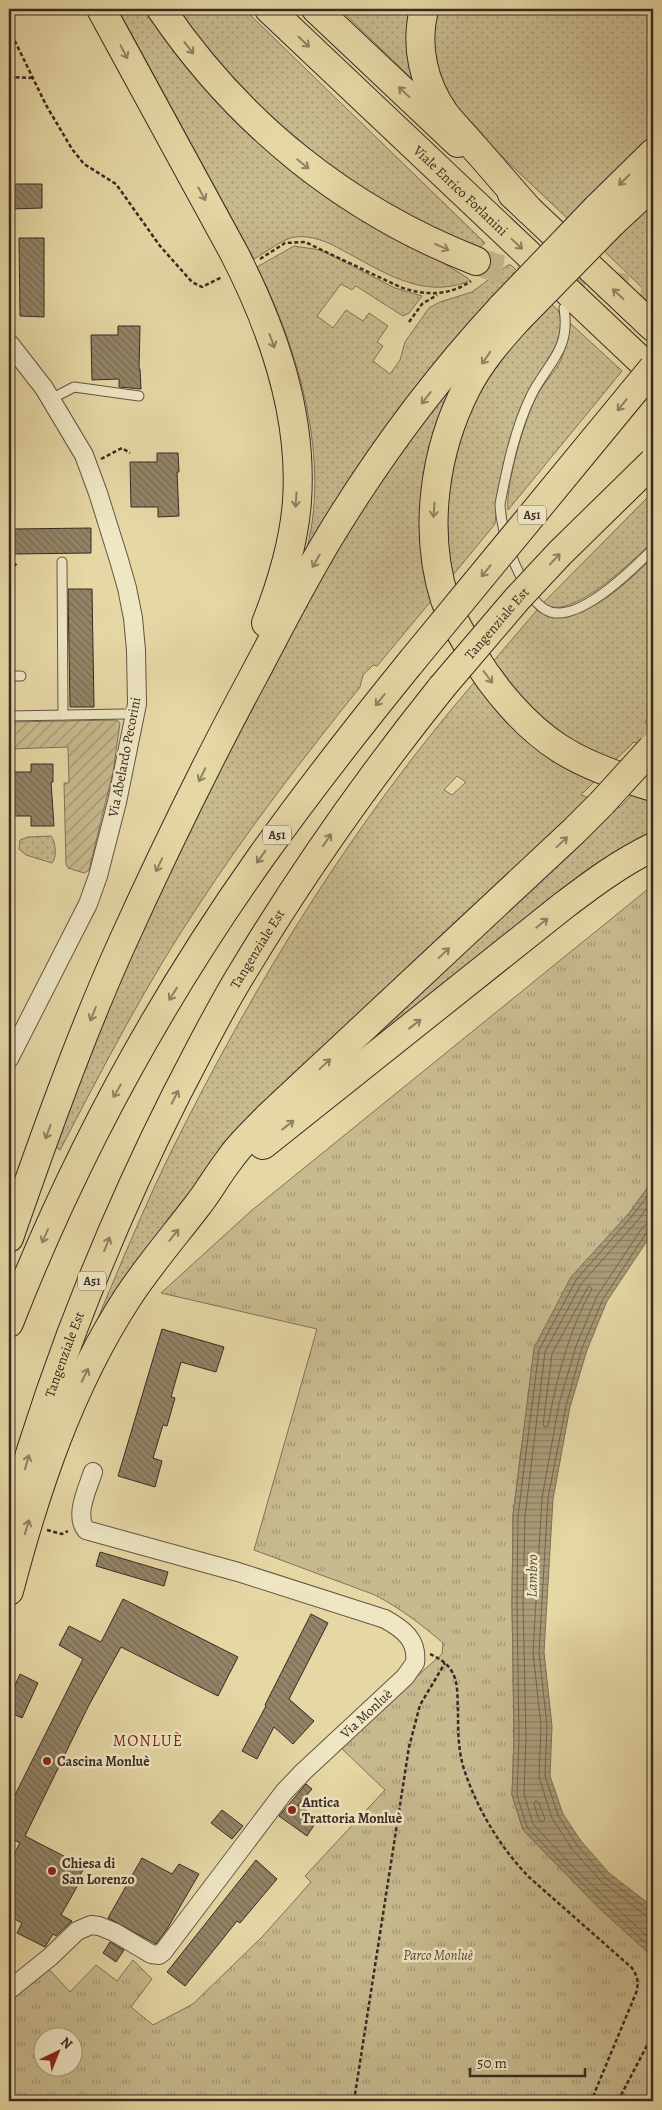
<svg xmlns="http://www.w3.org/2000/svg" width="662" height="2110" font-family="Alegreya,serif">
	<defs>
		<pattern id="grass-dots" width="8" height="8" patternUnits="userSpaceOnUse" patternTransform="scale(1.25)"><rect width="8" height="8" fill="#c8ba8f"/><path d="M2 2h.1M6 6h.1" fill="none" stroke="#a39775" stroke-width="1.8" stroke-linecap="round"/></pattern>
		<pattern id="park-tufts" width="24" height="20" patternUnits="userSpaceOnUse" patternTransform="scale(1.25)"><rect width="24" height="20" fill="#c8ba8f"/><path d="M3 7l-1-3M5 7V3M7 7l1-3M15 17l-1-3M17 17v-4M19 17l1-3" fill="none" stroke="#a39775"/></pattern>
		<pattern id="garden-furrows" width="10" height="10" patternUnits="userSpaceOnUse" patternTransform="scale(1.25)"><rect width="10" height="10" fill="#c8ba8f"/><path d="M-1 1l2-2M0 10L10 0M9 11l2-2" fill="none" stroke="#a39775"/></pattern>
		<pattern id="water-rules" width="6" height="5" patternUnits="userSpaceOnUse" patternTransform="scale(1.25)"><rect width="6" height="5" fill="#aa9d79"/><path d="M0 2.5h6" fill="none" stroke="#8b8063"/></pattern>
		<pattern id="building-back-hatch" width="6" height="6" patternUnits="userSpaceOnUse" patternTransform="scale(1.25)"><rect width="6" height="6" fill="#928467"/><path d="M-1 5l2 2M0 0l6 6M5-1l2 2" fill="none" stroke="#786c55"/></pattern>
	</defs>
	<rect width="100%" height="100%" fill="#e6d8a5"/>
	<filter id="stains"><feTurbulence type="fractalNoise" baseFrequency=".004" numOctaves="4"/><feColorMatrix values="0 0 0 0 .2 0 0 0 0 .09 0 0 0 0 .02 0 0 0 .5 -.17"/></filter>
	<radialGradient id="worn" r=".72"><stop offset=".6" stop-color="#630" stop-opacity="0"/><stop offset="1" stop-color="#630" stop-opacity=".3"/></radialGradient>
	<g fill="url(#grass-dots)" stroke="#80725a" fill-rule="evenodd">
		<path d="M118,9H147L171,45L436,258L469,279L467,282C421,299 382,271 342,250C328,242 312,235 295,237C284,238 265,253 254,259Z"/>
		<path d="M173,9H244L485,243L480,247L468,246L364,194L269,122Z"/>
		<path d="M340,9H415L414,77L411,78Z"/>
		<path d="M433,9H653V142L568,219L472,128L460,114L435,71Z"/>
		<path d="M653,195V298L603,250Z"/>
		<path d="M294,246L321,250L395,288L422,296L409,313L403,316L356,286L352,290L341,284L317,316L333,328L346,310L363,321L369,313L388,326L377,342L383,346L373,361L390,374L400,360L405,342L429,308L440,302L472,292L508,265H511L518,272L305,555C332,464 299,350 257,267Z"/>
		<path d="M551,304L558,310L562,320L558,348L538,376L497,502L495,524L448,581L441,514L468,406L499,361Z"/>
		<path d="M570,323L622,371L508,510C505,484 525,419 537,395C544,382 555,373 561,360C566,348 568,335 570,323Z"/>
		<path d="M467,360L451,399L436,595L377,666L373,665L363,675L360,687C304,757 249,828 200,903C147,982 104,1066 60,1150L54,1146L119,984L159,896L236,737L345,530Z"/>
		<path d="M653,492V541C635,558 569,625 543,603Z"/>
		<path d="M653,557V713L645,722L653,731V736L645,745L634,742L614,761L557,733L531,709L491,664L538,609L552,618C560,617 568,617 575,614C606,603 631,579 653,557Z"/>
		<path d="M478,678L603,773L581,795L595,800L256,1122L92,1332C118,1271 143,1209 172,1150C255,982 355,820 478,678ZM457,776L466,782L452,795L444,790Z"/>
		<path d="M637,790L653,795V838L337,1068L613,806L619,808Z"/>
		<path d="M51,836C56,842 57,858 52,863L26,855L19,849L20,840L28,837Z"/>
	</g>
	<path fill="url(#park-tufts)" stroke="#80725a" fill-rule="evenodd" d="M653,885V1180L630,1212L524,1428L513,1515L512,1603L514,1738L512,1795L523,1830L598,1907L653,1957V2081L643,2101H9V1998L47,1967L70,1992L96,1965L117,1981L133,1960L152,1979L131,2007L153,2025L193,2004L262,1937L311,1882L305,1876L385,1790L339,1746L442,1654L443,1643C422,1625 400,1608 375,1595L254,1550L317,1329L161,1293L251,1211ZM42,2038H72V2068H42Z"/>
	<path fill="url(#garden-furrows)" stroke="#80725a" d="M117,720L120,723L113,772L89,870L84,873L68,868L66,864L64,783H69L68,747L10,749L11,770H9V722Z"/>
	<path fill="url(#water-rules)" stroke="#7c6f57" d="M653,1180V1232L607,1301L587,1350L570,1407L553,1499L544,1652L552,1726L550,1776L563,1814L581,1841L609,1873L653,1907V1957L598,1907L523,1830L512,1795L514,1738L512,1603L513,1515L534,1348L571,1277L630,1212Z"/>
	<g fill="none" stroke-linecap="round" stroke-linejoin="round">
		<g stroke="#70644e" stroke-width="1">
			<path d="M653,1189L633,1215L576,1280L539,1350L518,1516L517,1603L519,1738L517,1795L527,1827L571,1873L653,1950"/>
			<path d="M653,1199L638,1220L581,1284L545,1352L525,1516L523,1603L526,1738L524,1794L533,1824L575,1869L653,1942"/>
			<path d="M653,1224H647L642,1228L597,1296L576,1346L559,1404L542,1498L533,1652L541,1726L539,1777L552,1818L572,1849L601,1881L645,1915L653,1917"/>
			<path d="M653,1230L648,1231L643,1238L603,1299L582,1348L566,1406L548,1498L539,1652L547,1726L545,1776L558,1815L577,1845L605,1877L648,1910L653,1911"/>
			<path d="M589,1286L592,1289C569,1330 556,1380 548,1426L545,1427L543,1425L552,1354Z"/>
			<path d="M536,1801L539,1803L545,1819L543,1822L539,1820L534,1804Z"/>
		</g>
	</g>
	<g fill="url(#building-back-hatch)" stroke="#372a24">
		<path d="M9,184H42V208L9,209Z"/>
		<path d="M19,238H44V317L20,316Z"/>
		<path d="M118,326H140L139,369H140L141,389L119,387V379L92,380L91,335H118Z"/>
		<path d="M157,453H178L179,472H177L179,516L158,517V507H131L130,462H157Z"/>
		<path d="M91,528V553L13,554V529Z"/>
		<path d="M68,589H92L94,707H70Z"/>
		<path d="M31,764H53V782H51L54,826H31V816H9V772H31Z"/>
		<path d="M162,1329L224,1347L216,1372L181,1362L171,1397L175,1398L167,1426L163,1425L153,1458L162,1461L155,1487L118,1476Z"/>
		<path d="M100,1552L168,1572L164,1586L96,1566Z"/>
		<path d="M123,1599L238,1657L218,1696L121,1647L89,1705L25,1836L85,1867L80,1875L83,1876L61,1915L72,1921L56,1936L53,1934L45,1947L17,1933L22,1923L9,1916V1863L20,1843L9,1837V1807L83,1659L59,1645L69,1626L101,1642Z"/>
		<path d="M311,1614L328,1623L289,1699L314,1721L293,1744L274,1727L257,1759L242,1751L266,1706L265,1705Z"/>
		<path d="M20,1674L38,1683L22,1718L9,1712V1699Z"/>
		<path d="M306,1784L312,1789L298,1805L318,1819L307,1836L279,1816Z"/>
		<path d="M222,1810L243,1826L232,1839L211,1823Z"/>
		<path d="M142,1858L172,1874L179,1864L199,1874L167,1929L156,1944L108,1918Z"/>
		<path d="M256,1860L277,1879L240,1923L237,1921L185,1986L167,1972Z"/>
		<path d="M110,1942L124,1950L116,1962L103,1953Z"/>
	</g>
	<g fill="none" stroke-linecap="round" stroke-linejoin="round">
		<path stroke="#c3b58b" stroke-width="28" stroke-dasharray="28 14" stroke-linecap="butt" d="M476,261L496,268L653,292"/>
		<defs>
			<g id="lane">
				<path d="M564,308C571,351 547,363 531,396C515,429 507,468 500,504C501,526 509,553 519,573C525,585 533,603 546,610C576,627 634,568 653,549"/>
				<path d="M51,399L74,387L139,396"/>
				<path d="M62,562L63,715"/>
				<path d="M9,676H21"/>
				<path d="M9,716L124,714"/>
			</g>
			<g id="street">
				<path d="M9,343L44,388L84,455L98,493L119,560L127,588L133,618L136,650L137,704L117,802L98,876L88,904L9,1059"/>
				<path id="s1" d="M9,1990L50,1957L77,1931L91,1925L99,1926L114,1932L151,1954L159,1955L163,1952L284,1792L303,1772L405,1677L415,1663C418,1640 403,1629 385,1619L238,1572L86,1530C74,1515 88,1488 93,1472"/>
			</g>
			<g id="primary">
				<path id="s2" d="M269,9L653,372"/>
				<path d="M316,9L458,143"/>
				<path d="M512,194L653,327"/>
			</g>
			<g id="highway">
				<path d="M101,9L234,253C273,329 303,414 297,501C294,543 281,585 266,623"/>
				<path d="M161,9C239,124 346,210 476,261"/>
				<path d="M424,9C415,46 423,83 445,114C454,126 464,135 473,146C492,167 510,189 529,210"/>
				<path d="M597,208L653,153"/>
				<path d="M612,223L653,185"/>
				<path d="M517,320C498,341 480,362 467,387C434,451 423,531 445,600C452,619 463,637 473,654C493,688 525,726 559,748C587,766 622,778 653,787"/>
				<path d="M263,1145L563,906C592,884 620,863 653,847"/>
				<path d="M9,1238C42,1143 78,1042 119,950C161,857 205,766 253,677C278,630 302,582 330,536C379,455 438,376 502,307"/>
				<path d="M9,1323C73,1159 159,1001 261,857C309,790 359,726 411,662"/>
				<path id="s3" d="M12,1514C53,1369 109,1228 177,1093C198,1053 218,1012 242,973C302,873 369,778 442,687"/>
				<path d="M9,1591C36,1488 70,1386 128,1297C149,1265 174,1236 197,1206C209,1191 218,1174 230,1159C240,1144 255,1131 268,1117L574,831L602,803"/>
			</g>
		</defs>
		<use href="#lane" stroke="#635644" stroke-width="11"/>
		<use href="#street" stroke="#635644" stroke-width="20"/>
		<use href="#primary" stroke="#372a24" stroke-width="30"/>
		<use href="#highway" stroke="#372a24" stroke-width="30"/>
		<g stroke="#372a24" stroke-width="2.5" stroke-dasharray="4 2.5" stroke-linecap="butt">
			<path d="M9,29L46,105L72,149L84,164L116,184L160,246L192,282L202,287L222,277"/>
			<path d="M9,77L33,78"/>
			<path d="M260,259L285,243L305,242L400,287C425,296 449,296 471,281"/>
			<path d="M409,322L422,304L437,295"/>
			<path d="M101,459L122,448L130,453"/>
			<path d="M9,571L18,562"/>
			<path d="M47,1530L62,1534L68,1531"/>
			<path d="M430,1654C438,1658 446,1662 451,1670C459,1682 457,1698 458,1711C458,1732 458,1754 466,1775C479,1812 502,1850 530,1878L632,1968C638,1977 639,1983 636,1993L594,2094L598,2101"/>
			<path d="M354,2101L409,1747L420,1705L445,1663"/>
			<path d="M618,2101L653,2034"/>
		</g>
		<use href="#lane" stroke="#efe6c4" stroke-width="9"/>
		<use href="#street" stroke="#efe6c4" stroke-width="18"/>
		<use href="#primary" stroke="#e6d8a5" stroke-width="28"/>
		<use href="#highway" stroke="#e6d8a5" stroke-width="28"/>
		<defs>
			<g id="highway-bridge">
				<path d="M502,307L597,208"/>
				<path d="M517,320L612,223"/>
				<path d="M411,662L653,368"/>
				<path id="s4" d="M442,687L517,599L560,553L653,462"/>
				<path d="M602,803L652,748"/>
			</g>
		</defs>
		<use href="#highway-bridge" stroke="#372a24" stroke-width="30" stroke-linecap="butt"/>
		<use href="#highway-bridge" stroke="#e6d8a5" stroke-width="28"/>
	</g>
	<defs><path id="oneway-shaft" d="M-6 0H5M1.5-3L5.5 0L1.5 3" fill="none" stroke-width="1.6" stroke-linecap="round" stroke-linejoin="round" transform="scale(1.25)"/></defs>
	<g stroke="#8e8164">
		<use href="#oneway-shaft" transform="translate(304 42) rotate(44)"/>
		<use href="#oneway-shaft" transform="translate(189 48) rotate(52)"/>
		<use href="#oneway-shaft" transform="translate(124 52) rotate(62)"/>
		<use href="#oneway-shaft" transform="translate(404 92) rotate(-137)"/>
		<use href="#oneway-shaft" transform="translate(303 164) rotate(39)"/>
		<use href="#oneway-shaft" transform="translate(624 180) rotate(135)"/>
		<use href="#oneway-shaft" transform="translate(202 194) rotate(61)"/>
		<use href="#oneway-shaft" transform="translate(517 244) rotate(43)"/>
		<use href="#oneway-shaft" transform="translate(442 247) rotate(25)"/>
		<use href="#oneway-shaft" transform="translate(618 294) rotate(-137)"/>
		<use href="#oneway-shaft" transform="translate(272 341) rotate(70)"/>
		<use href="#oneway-shaft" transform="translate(486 358) rotate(125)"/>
		<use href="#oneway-shaft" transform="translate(426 398) rotate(128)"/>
		<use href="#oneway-shaft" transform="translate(622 405) rotate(129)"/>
		<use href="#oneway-shaft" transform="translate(296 500) rotate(94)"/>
		<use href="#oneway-shaft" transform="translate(434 510) rotate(94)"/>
		<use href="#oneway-shaft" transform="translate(555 559) rotate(-47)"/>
		<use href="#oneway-shaft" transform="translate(316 561) rotate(120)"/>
		<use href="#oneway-shaft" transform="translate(486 571) rotate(129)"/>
		<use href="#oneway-shaft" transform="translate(488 677) rotate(53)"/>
		<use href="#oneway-shaft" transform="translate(380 700) rotate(129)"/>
		<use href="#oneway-shaft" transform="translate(202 775) rotate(116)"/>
		<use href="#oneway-shaft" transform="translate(327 840) rotate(-56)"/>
		<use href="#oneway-shaft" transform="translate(562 842) rotate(-43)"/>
		<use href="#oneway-shaft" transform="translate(261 857) rotate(125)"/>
		<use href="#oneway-shaft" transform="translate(159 865) rotate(115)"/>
		<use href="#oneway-shaft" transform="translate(542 923) rotate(-39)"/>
		<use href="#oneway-shaft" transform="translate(444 953) rotate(-43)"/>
		<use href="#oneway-shaft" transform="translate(173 994) rotate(122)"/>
		<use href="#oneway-shaft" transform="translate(93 1014) rotate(112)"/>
		<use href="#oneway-shaft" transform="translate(415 1024) rotate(-38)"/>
		<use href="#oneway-shaft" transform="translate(325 1064) rotate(-43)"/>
		<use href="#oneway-shaft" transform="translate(117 1091) rotate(120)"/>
		<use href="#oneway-shaft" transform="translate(175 1097) rotate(-63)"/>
		<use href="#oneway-shaft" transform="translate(288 1125) rotate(-38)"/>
		<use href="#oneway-shaft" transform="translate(48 1132) rotate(110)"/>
		<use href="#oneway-shaft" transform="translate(174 1235) rotate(-51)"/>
		<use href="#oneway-shaft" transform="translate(45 1236) rotate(114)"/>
		<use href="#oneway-shaft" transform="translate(107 1244) rotate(-68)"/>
		<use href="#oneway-shaft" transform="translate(85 1375) rotate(-64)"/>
		<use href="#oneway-shaft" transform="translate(27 1462) rotate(-74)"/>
		<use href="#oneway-shaft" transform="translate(27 1527) rotate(-73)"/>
	</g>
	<g fill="#8f2418" stroke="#efe6c4" stroke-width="2">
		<circle cx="47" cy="1761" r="5"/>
		<circle cx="292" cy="1810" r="5"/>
		<circle cx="52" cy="1871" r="5"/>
	</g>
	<g text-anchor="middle" stroke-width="5" stroke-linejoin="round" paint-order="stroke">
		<g fill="#efe6c4" stroke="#6e6254" stroke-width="1">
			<rect x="518" y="505.5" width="28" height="19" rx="4"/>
			<rect x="263" y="825.5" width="28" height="19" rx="4"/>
			<rect x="78" y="1271.5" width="28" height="19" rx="4"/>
		</g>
		<g font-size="12" font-weight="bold" fill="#372a24">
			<text x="532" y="519">A51</text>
			<text x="277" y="839">A51</text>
			<text x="92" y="1285">A51</text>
		</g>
		<g font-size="14" fill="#372a24" stroke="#efe6c4">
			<text dy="5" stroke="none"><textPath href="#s2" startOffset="264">Viale Enrico Forlanini</textPath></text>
			<text dy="5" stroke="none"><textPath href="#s4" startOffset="84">Tangenziale Est</textPath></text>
			<text transform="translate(124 757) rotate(-79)" y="5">Via Abelardo Pecorini</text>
			<text dy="5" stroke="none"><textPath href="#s3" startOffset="618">Tangenziale Est</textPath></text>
			<text dy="5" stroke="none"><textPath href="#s3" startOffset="168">Tangenziale Est</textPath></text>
			<text dy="5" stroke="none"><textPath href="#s1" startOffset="500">Via Monluè</textPath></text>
		</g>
		<g font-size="14" font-weight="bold" fill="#372a24" stroke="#efe6c4" text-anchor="start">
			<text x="57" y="1766">Cascina Monluè</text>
			<text x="302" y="1807">Antica<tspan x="302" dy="16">Trattoria Monluè</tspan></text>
			<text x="62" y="1868">Chiesa di<tspan x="62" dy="16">San Lorenzo</tspan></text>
		</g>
		<g font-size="14" font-style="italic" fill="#544739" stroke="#efe6c4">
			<text x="438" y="1960">Parco Monluè</text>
		</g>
		<g font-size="15" font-style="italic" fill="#5a4c3e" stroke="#efe6c4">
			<text transform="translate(532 1576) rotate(-89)" y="5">Lambro</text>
		</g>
		<g font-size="16" letter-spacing="1" fill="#7a1f14" stroke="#efe6c4">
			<text x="148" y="1746">MONLUÈ</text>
		</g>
	</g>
	<rect width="662" height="2110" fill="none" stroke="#e6d8a5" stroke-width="30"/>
	<rect x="10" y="10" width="642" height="2090" fill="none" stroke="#372a24" stroke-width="2.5"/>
	<rect x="15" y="15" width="632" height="2080" fill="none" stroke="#372a24"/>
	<g transform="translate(58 2052) rotate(43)"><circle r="24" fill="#efe6c4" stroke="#a59b84"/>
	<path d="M0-4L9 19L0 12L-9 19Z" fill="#8f2418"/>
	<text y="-8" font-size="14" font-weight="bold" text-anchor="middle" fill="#372a24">N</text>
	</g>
	<path d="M470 2068v8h115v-8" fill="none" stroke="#372a24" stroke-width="2.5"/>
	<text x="477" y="2068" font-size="15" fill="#372a24" stroke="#efe6c4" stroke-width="4" paint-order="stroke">50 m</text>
	<rect width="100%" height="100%" filter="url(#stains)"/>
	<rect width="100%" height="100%" fill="url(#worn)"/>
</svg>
